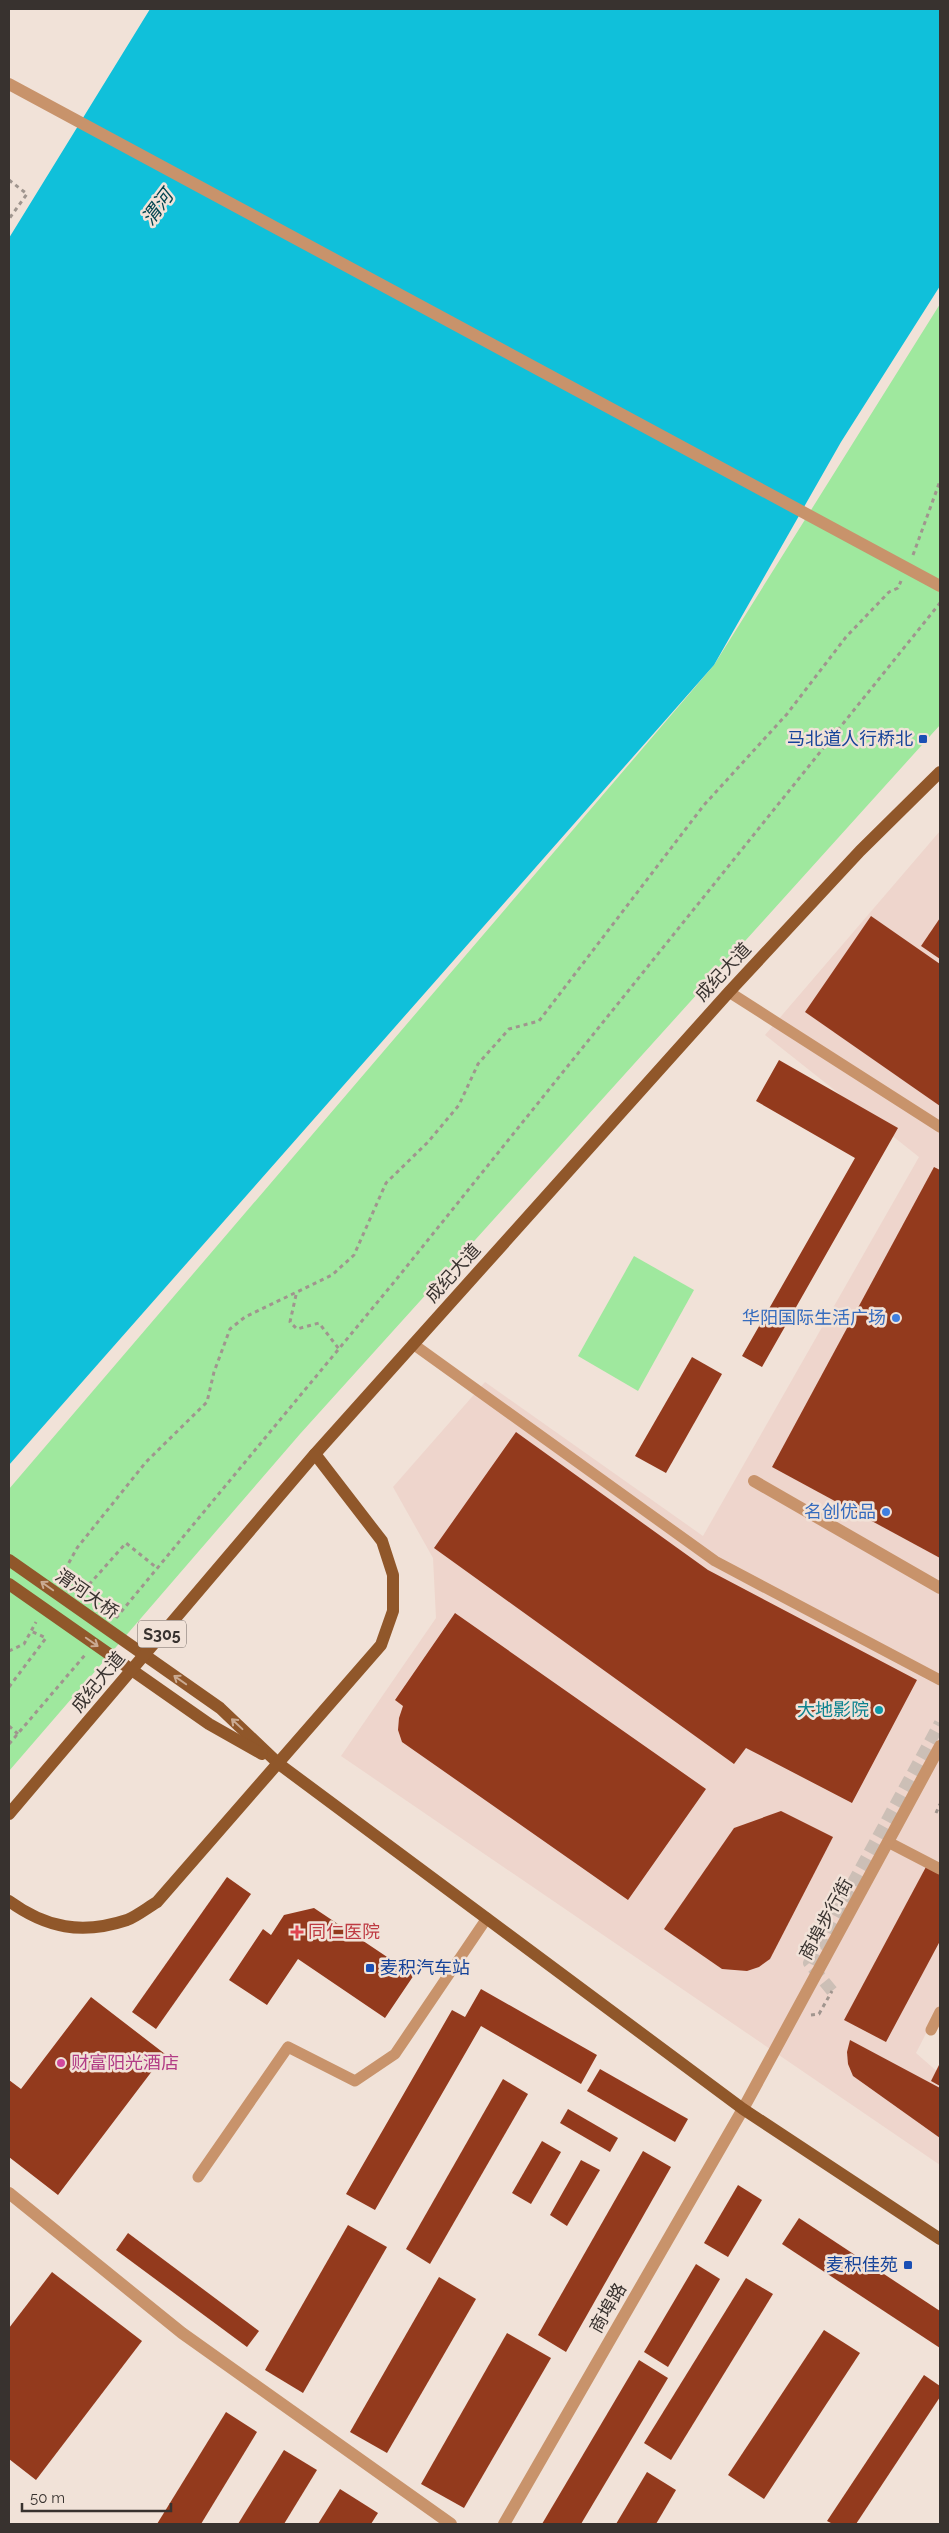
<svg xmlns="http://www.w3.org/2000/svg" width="949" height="2533" font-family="Raleway,'Noto Sans SC',sans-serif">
	<rect width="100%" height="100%" fill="#f1e2d8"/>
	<path fill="#eed5cc" d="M940,831V2006L916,2053L940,2074V2165L341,1756L436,1618L433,1558L393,1487L485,1382L703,1536L919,1157L765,1035Z"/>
	<g fill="#9fe89e">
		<path d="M940,304V725L300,1434L9,1771V1489L714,665Z"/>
		<path d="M634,1256L694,1290L638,1391L578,1356Z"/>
	</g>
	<path fill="#10c0da" d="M150,9H940V286L841,442L714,665L9,1465V238Z"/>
	<g fill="#933a1d">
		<path d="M871,916L940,964V1106L805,1012Z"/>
		<path d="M940,918V959L921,946Z"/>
		<path d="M779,1060L898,1128L762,1367L742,1356L855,1158L756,1101Z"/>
		<path d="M934,1167L940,1170V1558L772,1467Z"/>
		<path d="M692,1357L722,1374L666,1473L635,1456Z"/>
		<path d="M516,1432L708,1570L917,1680L852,1803L746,1748L734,1764L434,1548Z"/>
		<path d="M455,1613L706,1789L628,1900L402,1742L398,1730L399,1718L403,1706L395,1700Z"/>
		<path d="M781,1811L833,1837L770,1959L759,1967L747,1971L722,1969L664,1929L734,1828Z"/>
		<path d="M927,1865L940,1872V1941L886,2042L844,2020Z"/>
		<path d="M227,1877L251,1894L156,2029L132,2012Z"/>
		<path d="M314,1908L414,1975L385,2018L298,1959L267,2005L229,1980L263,1929L271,1935L284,1915Z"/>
		<path d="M481,1989L597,2055L581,2084L481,2026L375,2210L346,2194L452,2010L465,2017Z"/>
		<path d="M91,1997L165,2054L58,2195L9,2157V2080L21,2089Z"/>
		<path d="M850,2040L940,2088V2138L853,2076L848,2064L847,2052Z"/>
		<path d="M940,2063V2086L931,2081Z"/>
		<path d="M600,2069L688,2119L675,2142L587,2091Z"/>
		<path d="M503,2079L528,2094L430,2264L406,2249Z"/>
		<path d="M568,2109L618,2138L610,2152L560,2123Z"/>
		<path d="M542,2141L561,2152L531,2204L512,2193Z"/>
		<path d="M643,2151L671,2167L566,2352L538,2335Z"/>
		<path d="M581,2160L600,2170L567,2226L550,2215Z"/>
		<path d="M738,2185L762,2200L728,2257L704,2243Z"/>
		<path d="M799,2218L940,2311V2348L782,2244Z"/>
		<path d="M348,2225L387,2247L303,2393L265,2370Z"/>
		<path d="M128,2233L259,2331L247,2347L116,2250Z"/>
		<path d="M696,2264L720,2279L668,2367L644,2352Z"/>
		<path d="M52,2272L142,2341L36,2480L9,2459V2328Z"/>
		<path d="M439,2277L476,2299L387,2453L350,2432Z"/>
		<path d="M746,2278L773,2294L671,2460L644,2443Z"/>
		<path d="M824,2330L860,2353L764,2499L728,2475Z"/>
		<path d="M507,2333L551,2358L464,2508L421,2484Z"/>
		<path d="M639,2360L668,2378L581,2524H542Z"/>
		<path d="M924,2375L940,2386V2397L856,2524H833L827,2521Z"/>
		<path d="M226,2412L257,2432L201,2524H157Z"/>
		<path d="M284,2450L317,2470L284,2524H238Z"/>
		<path d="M647,2472L676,2490L656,2524H616Z"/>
		<path d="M340,2489L378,2513L371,2524H318Z"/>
	</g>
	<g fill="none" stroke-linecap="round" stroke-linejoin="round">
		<path stroke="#ccbfb6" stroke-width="12" stroke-dasharray="12 6" stroke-linecap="butt" d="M832,1991L809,1963L940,1723"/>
		<g stroke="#a0958e" stroke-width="3" stroke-dasharray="4 4" stroke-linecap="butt">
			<path d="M9,180L27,194L9,219"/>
			<path d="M913,555L940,481"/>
			<path d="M296,1295L290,1322L297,1329L319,1323L339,1349"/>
			<path d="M63,1573L86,1588L126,1543L157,1568"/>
			<path d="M61,1577L77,1548L146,1462L207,1402L214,1372L230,1329L245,1317L332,1275L354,1255L386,1183L428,1142L459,1105L478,1064L509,1029L539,1021L704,805L787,714L846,637L889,592L898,588L901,581"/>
			<path d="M116,1618L395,1281L940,603"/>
			<path d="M9,1651L24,1644L36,1622"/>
			<path d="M9,1687L46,1638L31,1631"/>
			<path d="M9,1726L18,1734"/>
			<path d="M9,1744L85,1655"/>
			<path d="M936,1813L940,1804"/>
			<path d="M811,2015L819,2014L832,1991"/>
		</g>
		<g stroke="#c8936b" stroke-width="11">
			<path d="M729,992L940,1127"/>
			<path d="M413,1344L715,1561L940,1680"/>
			<path d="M888,1842L940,1869"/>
			<path d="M931,2030L940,2012"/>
			<path d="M198,2177L288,2047L355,2081L395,2054L487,1918"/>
		</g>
		<g stroke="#c8936b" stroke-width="12">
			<path d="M9,84L940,586"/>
			<path d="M754,1481L940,1588"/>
			<path d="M9,2193L182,2333L451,2524"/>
			<path d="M504,2524L743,2109L940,1746"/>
		</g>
		<g stroke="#90572a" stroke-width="12">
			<path d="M9,1560L220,1708L279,1764L743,2109L940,2239"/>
			<path d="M9,1584L209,1724L262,1754"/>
			<path d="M9,1814L315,1454L729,992L860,851L940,772"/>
			<path d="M9,1901C46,1928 82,1935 127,1920C137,1916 147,1908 157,1902L381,1645L393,1611V1575L382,1541L315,1454"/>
		</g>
	</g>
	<defs><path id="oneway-shaft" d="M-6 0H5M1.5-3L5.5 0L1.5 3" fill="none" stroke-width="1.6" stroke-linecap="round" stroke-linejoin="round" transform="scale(1.25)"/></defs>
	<g stroke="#caaa92">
		<use href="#oneway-shaft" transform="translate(47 1586) rotate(-145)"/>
		<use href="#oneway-shaft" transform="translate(92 1642) rotate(35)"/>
		<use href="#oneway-shaft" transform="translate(180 1680) rotate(-145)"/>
		<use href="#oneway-shaft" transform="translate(237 1724) rotate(-137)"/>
	</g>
	<g fill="#1a4fb4" stroke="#f1e2d8" stroke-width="2">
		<rect x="918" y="734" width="10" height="10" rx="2.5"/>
		<rect x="365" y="1963" width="10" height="10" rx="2.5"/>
		<rect x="903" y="2260" width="10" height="10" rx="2.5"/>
	</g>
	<g fill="#3f7fe0" stroke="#f1e2d8" stroke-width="2">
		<circle cx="896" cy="1318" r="5"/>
		<circle cx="886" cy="1512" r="5"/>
	</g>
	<circle fill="#0f9aa8" stroke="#f1e2d8" stroke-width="2" cx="879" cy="1710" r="5"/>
	<path fill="#e0444e" stroke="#f1e2d8" stroke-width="2" d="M294.5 1924.5h5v5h5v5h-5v5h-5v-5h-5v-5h5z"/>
	<circle fill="#d1479c" stroke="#f1e2d8" stroke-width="2" cx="61" cy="2063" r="5"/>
	<g text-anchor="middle" stroke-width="5" stroke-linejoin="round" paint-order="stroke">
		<rect fill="#f1e2d8" stroke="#706762" stroke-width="1" x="138" y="1620.5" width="48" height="27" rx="4"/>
		<g font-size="16" font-weight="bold" fill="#38322f">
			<text x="162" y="1640">S305</text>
		</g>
		<g font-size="18" fill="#164399" stroke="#f1e2d8" text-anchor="end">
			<text x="913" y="745">马北道人行桥北</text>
			<text x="380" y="1974" text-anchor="start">麦积汽车站</text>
			<text x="898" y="2271">麦积佳苑</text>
		</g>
		<g font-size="18" fill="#38322f" stroke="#f1e2d8">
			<text transform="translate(723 972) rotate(-47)" y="6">成纪大道</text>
			<text transform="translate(453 1273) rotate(-48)" y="6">成纪大道</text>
			<text transform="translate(87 1594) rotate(35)" y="6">渭河大桥</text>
			<text transform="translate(98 1682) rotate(-50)" y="6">成纪大道</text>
			<text transform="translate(826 1919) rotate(-61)" y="6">商埠步行街</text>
			<text transform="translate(608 2308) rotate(-60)" y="6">商埠路</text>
		</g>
		<g font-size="18" fill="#366cbe" stroke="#f1e2d8" text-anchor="end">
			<text x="886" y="1324">华阳国际生活广场</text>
			<text x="876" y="1518">名创优品</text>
		</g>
		<g font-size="18" fill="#0d838f" stroke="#f1e2d8" text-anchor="end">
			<text x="869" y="1716">大地影院</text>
		</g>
		<g font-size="18" fill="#be3a42" stroke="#f1e2d8" text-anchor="start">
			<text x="308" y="1938">同仁医院</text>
		</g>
		<g font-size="18" fill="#b23c85" stroke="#f1e2d8" text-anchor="start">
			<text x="71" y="2069">财富阳光酒店</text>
		</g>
		<g font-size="19" font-style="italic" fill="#004550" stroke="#f1e2d8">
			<text transform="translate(157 207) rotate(-53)" y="7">渭河</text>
		</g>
	</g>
	<rect width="949" height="2533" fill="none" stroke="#38322f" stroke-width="20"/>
	<path d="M22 2503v8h149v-8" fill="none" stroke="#38322f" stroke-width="2.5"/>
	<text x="30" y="2503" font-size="15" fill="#38322f" stroke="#f1e2d8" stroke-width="4" paint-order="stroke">50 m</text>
</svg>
